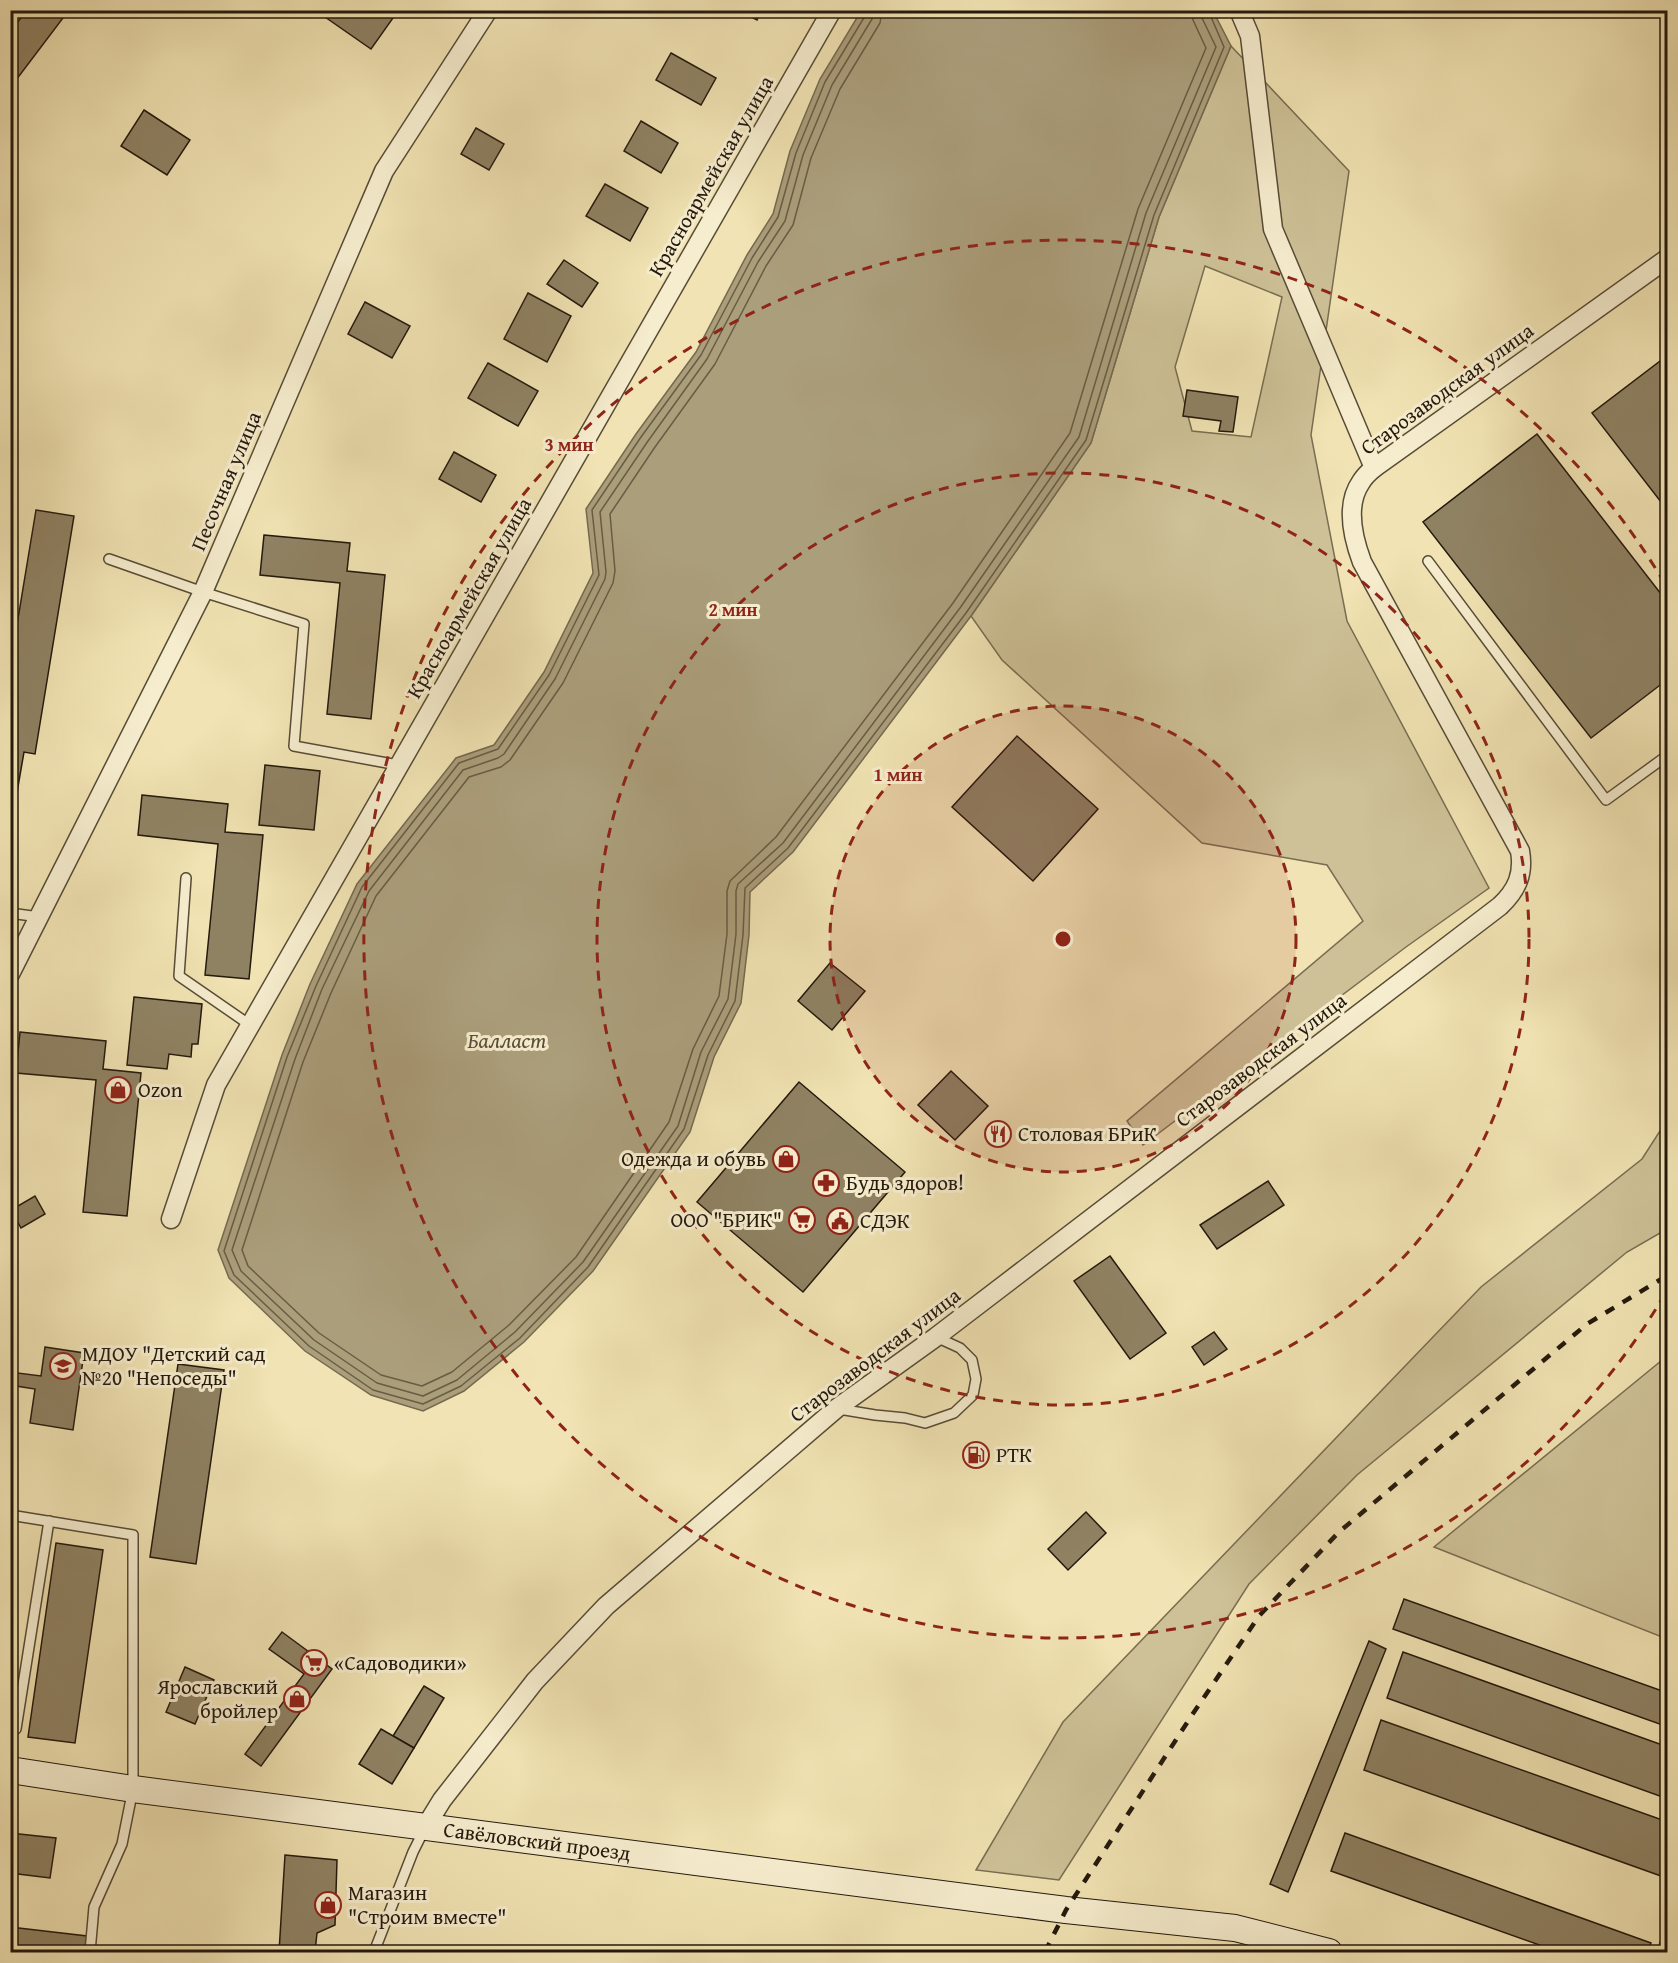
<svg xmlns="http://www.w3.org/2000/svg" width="1678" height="1963" font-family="'Gentium Book Plus',serif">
	<rect width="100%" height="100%" fill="#f1e3b3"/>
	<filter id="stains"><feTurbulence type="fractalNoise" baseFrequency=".00333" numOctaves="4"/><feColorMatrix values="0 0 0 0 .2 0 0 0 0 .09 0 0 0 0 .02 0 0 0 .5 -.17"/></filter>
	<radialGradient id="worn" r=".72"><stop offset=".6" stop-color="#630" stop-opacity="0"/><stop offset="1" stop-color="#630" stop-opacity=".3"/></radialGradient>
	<g fill="#cec197" stroke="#796d52" stroke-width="1.5" fill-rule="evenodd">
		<path d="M1231,46L1349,171L1311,435L1347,621L1489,888L1406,947L1143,1145L1127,1121L1363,921L1327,865L1202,843L1002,660L971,616L1091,443L1159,217ZM1205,266L1282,297L1251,437L1192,431L1175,367Z"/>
		<path d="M1667,1120V1229L1627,1252L1357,1475L1249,1584L1059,1880L976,1870L1063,1722L1481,1287L1642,1159Z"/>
		<path d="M1667,1356V1639L1434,1547Z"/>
	</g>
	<path fill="#ab9e7b" stroke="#75694f" stroke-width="1.5" d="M861,11H1213L1231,46L1159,217L1091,443L971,616L793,852L750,892L749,935L741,1003L714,1057L690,1132L593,1271L524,1342L464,1391L423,1411L371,1395L305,1351L229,1278L218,1250L282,1055L310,984L357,884L456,758L494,745L544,672L593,573L586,509L636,434L696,352L747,255L773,214L790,151L820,79Z"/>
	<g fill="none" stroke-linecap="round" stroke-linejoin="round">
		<g stroke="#685c44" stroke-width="1.5">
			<path d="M866,10L865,16L825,82L796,153L778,217L752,258L701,355L641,437L592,510L599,575L549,675L498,749L459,763L362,887L316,986L287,1057L224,1251L234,1275L309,1346L373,1390L423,1404L461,1386L520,1338L588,1267L684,1129L708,1055L735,1001L743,935L745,888L788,848L966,613L1086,440L1154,215L1224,47L1208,10"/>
			<path d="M873,10L872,19L832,85L803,155L785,221L758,262L707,359L648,441L600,512L606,572L605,579L555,679L504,754L498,758L463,770L369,891L322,989L295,1059L232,1250L241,1271L314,1340L377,1383L423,1396L457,1380L515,1332L583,1262L678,1126L701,1052L728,999L736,934V891L738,884L783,843L960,608L1079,437L1146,213L1216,47L1202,18L1200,10"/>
			<path d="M882,10L880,23L840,89L811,158L793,225L766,266L715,364L655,447L610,514L615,571L613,583L563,683L510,760L501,767L469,777L376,896L331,993L303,1062L242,1250L248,1266L319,1333L381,1375L422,1386L452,1372L509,1325L576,1257L669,1122L693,1049L719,996L727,934V891L730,881L776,837L953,603L1070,433L1138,209L1206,48L1193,20L1191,10"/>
		</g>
	</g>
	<g fill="#8f8263" stroke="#24190d" stroke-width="1.5">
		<path d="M27,10H69L13,84L10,82V32Z"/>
		<path d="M315,10H382L393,18L371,49Z"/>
		<path d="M738,10H762L757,20Z"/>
		<path d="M671,53L716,78L701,105L656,80Z"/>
		<path d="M144,110L190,140L167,175L121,146Z"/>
		<path d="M641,121L678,143L661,173L624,151Z"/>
		<path d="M476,128L504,144L489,170L461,154Z"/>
		<path d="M605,184L648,208L630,241L586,216Z"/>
		<path d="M564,260L598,283L582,307L547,284Z"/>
		<path d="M528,293L571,316L547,362L504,339Z"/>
		<path d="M365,302L410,326L392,358L348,334Z"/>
		<path d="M1668,355V511L1592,413Z"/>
		<path d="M488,363L538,391L518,426L468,398Z"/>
		<path d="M1187,390L1238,397L1233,432L1219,431L1221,421L1183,416Z"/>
		<path d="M1537,434L1668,603V679L1591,738L1423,522Z"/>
		<path d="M454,452L496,475L481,502L439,479Z"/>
		<path d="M36,510L74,516L35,754L24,752L15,804L10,803V667Z"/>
		<path d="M264,535L350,543L347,571L385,575L371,719L327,714L340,583L260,575Z"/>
		<path d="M1017,736L1098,809L1033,881L952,807Z"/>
		<path d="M265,765L320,771L314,830L259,825Z"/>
		<path d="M142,795L228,804L225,832L263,835L249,979L205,975L218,844L138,835Z"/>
		<path d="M830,963L865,991L832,1030L798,1001Z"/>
		<path d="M134,997L202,1004L198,1044H192L191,1057L169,1054L167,1069L127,1065Z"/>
		<path d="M20,1032L106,1041L103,1069L141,1073L127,1216L83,1212L96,1080L16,1073Z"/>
		<path d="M951,1071L988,1106L955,1140L918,1105Z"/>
		<path d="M799,1082L905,1172L803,1292L697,1202Z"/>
		<path d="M1268,1181L1284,1205L1217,1249L1200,1225Z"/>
		<path d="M35,1196L45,1214L21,1228L11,1210Z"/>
		<path d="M1110,1256L1166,1333L1130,1359L1074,1281Z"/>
		<path d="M1214,1332L1227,1349L1204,1365L1192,1347Z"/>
		<path d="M45,1347L84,1353L73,1430L30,1423L35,1389L10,1385V1372L41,1376Z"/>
		<path d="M178,1364L224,1370L196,1564L150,1557Z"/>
		<path d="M1086,1512L1106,1533L1068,1570L1048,1549Z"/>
		<path d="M56,1543L103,1550L75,1743L28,1737Z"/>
		<path d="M1404,1599L1668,1693V1727L1393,1629Z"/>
		<path d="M282,1632L332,1669L261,1766L245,1754L304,1674L269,1649Z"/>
		<path d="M1369,1641L1386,1649L1288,1892L1270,1884Z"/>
		<path d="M1403,1652L1668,1747V1799L1387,1698Z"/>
		<path d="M185,1667L214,1680L195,1724L166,1712Z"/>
		<path d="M424,1686L444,1698L414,1748L393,1736Z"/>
		<path d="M1381,1720L1668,1822V1858L1661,1876L1364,1770Z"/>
		<path d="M381,1729L414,1748L392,1784L359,1764Z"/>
		<path d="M10,1833L56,1838L50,1878L10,1873Z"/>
		<path d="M1345,1833L1651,1943L1647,1952H1559L1331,1871Z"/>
		<path d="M285,1855L337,1860L335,1925L317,1933L315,1952H279Z"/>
		<path d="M10,1927L87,1936L85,1952H10Z"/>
	</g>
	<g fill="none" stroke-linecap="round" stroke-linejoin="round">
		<defs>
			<g id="lane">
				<path d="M1659,265L1668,275"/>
				<path d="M109,559L203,592L304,624L294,746L398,765"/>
				<path d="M1428,561L1606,800L1668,755"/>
				<path d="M186,878L179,976L250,1025"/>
				<path d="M10,913L39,917"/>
				<path d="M839,1409L875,1415L905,1418L925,1423L954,1413L973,1395L976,1379L972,1360L960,1348L936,1337"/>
				<path d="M10,1515L133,1535V1789L122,1844L94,1907L90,1952"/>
				<path d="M16,1729L49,1521"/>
				<path d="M374,1952L413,1852L425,1828"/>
				<path d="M1662,1952L1668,1936"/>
			</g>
			<g id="street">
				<path d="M1239,10L1250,36L1273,229L1374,468"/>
				<path d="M10,974L203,592L384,171L488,10"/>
				<path d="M171,1219L216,1085L832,10"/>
				<path d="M426,1826L442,1800L535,1681L606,1606L837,1408L936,1337L1500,906C1517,890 1524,874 1520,851L1362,562C1353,538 1345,505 1361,482C1364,477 1369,472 1374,468L1668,258"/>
			</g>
			<g id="secondary">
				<path id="s1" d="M10,1770L133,1789L1066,1910L1235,1928L1329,1952"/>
			</g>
		</defs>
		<use href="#lane" stroke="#574c36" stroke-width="12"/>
		<use href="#street" stroke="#574c36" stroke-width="21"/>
		<use href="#secondary" stroke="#24190d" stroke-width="28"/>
		<use href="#lane" stroke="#f6edce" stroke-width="9"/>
		<use href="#street" stroke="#f6edce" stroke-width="18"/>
		<use href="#secondary" stroke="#f6edce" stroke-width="26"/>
		<path stroke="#24190d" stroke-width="4.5" stroke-dasharray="10 10" stroke-linecap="butt" d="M1045,1952L1066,1910L1192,1715L1259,1616L1339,1532L1587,1324L1668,1275"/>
	</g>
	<circle cx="1063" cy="939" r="233" fill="#8f2418" fill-opacity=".12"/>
	<g fill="none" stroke="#8f2418" stroke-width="3" stroke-dasharray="10 8">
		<circle cx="1063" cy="939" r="233"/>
		<circle cx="1063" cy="939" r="466"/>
		<path d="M1665 1294A699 699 0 1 1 1665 584"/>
	</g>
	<defs>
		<symbol id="shop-ring" viewBox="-11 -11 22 22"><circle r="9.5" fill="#f6edce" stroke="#8f2418" stroke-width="1.5"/><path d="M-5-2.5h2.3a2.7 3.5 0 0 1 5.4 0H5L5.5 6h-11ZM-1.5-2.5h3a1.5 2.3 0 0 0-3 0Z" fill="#8f2418"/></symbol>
		<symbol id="restaurant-ring" viewBox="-11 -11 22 22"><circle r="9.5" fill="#f6edce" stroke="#8f2418" stroke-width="1.5"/><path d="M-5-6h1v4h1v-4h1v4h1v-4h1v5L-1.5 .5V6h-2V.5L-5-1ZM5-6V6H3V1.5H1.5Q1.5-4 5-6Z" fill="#8f2418"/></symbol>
		<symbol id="pharmacy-ring" viewBox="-11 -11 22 22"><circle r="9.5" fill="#f6edce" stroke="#8f2418" stroke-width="1.5"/><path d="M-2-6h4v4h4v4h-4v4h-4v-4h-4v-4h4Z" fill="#8f2418"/></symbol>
		<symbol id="supermarket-ring" viewBox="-11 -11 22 22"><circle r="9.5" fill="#f6edce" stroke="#8f2418" stroke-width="1.5"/><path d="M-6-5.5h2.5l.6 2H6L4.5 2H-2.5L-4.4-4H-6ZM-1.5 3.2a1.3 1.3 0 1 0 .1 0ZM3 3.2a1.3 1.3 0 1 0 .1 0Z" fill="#8f2418"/></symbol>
		<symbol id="civic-ring" viewBox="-11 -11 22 22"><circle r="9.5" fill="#f6edce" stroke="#8f2418" stroke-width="1.5"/><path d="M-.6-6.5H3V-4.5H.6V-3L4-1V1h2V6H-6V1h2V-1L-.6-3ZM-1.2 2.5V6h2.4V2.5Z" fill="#8f2418"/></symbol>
		<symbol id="school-ring" viewBox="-11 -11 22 22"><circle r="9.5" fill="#f6edce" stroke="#8f2418" stroke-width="1.5"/><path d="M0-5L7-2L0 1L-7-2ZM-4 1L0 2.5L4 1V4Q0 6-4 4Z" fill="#8f2418"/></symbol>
		<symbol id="fuel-ring" viewBox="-11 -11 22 22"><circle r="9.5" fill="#f6edce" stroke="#8f2418" stroke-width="1.5"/><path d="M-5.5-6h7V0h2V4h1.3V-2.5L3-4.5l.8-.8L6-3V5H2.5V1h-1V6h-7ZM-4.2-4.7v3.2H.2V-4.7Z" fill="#8f2418"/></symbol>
	</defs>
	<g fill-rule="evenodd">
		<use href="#shop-ring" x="103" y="1075" width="30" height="30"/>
		<use href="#restaurant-ring" x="983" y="1119" width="30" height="30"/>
		<use href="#shop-ring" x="771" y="1144" width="30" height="30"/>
		<use href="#pharmacy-ring" x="811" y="1168" width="30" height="30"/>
		<use href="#supermarket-ring" x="787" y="1205" width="30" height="30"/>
		<use href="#civic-ring" x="825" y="1206" width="30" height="30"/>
		<use href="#school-ring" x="48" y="1351" width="30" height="30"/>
		<use href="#fuel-ring" x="961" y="1440" width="30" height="30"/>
		<use href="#supermarket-ring" x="299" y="1648" width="30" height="30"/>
		<use href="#shop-ring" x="282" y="1684" width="30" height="30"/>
		<use href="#shop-ring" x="313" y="1890" width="30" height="30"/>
	</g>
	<g text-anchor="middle" stroke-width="6" stroke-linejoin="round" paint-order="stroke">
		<g font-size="21" fill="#24190d" stroke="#f6edce">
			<text transform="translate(711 176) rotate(-60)" y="7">Красноармейская улица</text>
			<text transform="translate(1447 389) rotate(-36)" y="7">Старозаводская улица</text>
			<text transform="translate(226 481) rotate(-67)" y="7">Песочная улица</text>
			<text transform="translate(469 598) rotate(-60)" y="7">Красноармейская улица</text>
			<text transform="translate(1261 1060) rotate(-37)" y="7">Старозаводская улица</text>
			<text transform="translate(875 1355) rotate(-37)" y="7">Старозаводская улица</text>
			<text dy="7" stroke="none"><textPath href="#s1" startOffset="532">Савёловский проезд</textPath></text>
		</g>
		<g font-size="21" fill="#24190d" stroke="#f6edce" text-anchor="start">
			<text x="138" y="1097">Ozon</text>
			<text x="1018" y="1141">Столовая БРиК</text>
			<text x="766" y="1166" text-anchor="end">Одежда и обувь</text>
			<text x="846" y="1190">Будь здоров!</text>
			<text x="782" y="1227" text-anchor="end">ООО "БРИК"</text>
			<text x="860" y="1228">СДЭК</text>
			<text x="82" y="1361">МДОУ "Детский сад<tspan x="82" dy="24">№20 "Непоседы"</tspan></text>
			<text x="996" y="1462">РТК</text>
			<text x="334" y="1670">«Садоводики»</text>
			<text x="278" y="1694" text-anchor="end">Ярославский<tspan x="278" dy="24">бройлер</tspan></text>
			<text x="348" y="1900">Магазин<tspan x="348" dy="24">"Строим вместе"</tspan></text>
		</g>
		<g font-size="22" font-style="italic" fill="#5a4e39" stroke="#f6edce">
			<text x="507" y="1048">Балласт</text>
		</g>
	</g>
	<circle cx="1063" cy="939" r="9" fill="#8f2418" stroke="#f6edce" stroke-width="3"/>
	<g font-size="18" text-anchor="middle" font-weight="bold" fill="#8f2418" stroke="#f6edce" stroke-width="6" stroke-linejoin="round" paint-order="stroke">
		<text x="569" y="451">3 мин</text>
		<text x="733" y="616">2 мин</text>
		<text x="898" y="781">1 мин</text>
	</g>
	<rect width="1678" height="1963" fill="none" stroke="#f1e3b3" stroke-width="36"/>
	<rect x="12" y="12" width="1654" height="1939" fill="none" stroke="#24190d" stroke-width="3"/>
	<rect x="18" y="18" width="1642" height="1927" fill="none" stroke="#24190d" stroke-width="1.5"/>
	<rect width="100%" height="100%" filter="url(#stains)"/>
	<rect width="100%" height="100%" fill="url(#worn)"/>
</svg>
